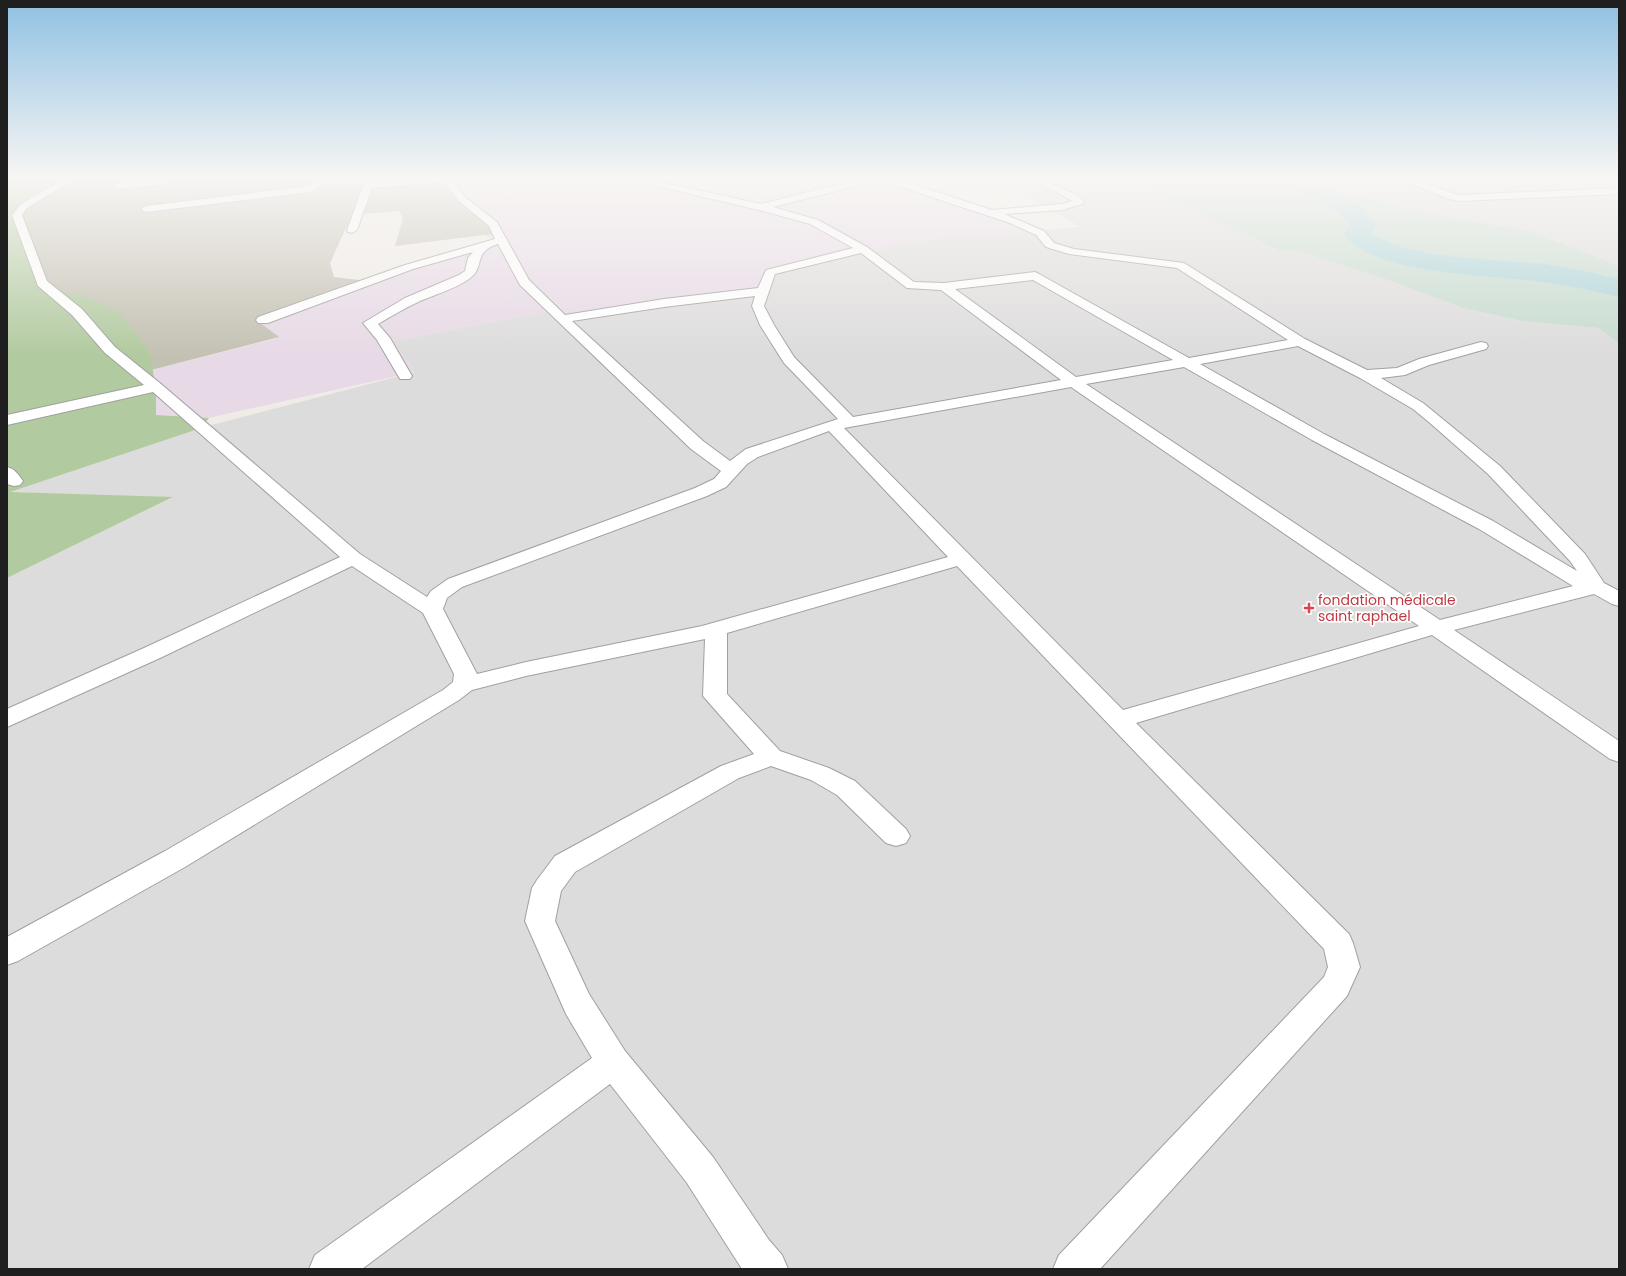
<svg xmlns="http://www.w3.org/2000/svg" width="1626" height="1276" font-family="Poppins,sans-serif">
	<rect width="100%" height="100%" fill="#efebe6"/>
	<g fill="#dddcdc">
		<path d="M320,177H457L365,186L330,185L326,179Z"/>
		<path d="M1019,177H1123L1282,252L1294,250L1388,280L1463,308L1522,321L1599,328L1619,344V1269H7V578L172,498L9,492L200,428L415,372L393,341L553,310L770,272L863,249L968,235L1081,227L1007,186L1029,183Z"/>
		<path d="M1318,177H1619V266L1530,231L1428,214L1349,193Z"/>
	</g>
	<path fill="#e7d9e6" d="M457,177H891L955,200L990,207L1048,231L968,235L863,249L770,272L764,291L562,319L553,310L393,341L415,372L208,418L156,415V387L151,370L278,338L258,322L367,281L497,243L484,235H500L453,190L443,186L444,181Z"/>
	<g fill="#c3c1b2">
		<path d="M7,177H320L326,179L330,185L365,186L330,263L334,277L367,281L259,322L279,337L151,370L149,351L49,289L23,217L31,204L54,193L7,188Z"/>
		<path d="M444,181V186L453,190L500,235H484L395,246L403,218L399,211L362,214L372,186Z"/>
	</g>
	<path fill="#b1ca9f" d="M7,188L55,193L31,204L24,217L49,289L89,298L119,312L149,351L156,387V415L209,418L201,428L10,492L173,497L7,578Z"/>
	<path fill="#c5dbce" d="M1123,177H1318L1349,193L1428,214L1530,231L1619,266V344L1599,328L1522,321L1463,308L1388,280L1294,250L1282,252Z"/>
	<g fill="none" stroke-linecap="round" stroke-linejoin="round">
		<path fill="#abd4d8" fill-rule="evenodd" d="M1279,177H1308L1316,181L1359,206L1376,224L1371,232C1406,260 1498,259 1544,264C1566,267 1588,272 1610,277L1619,279V297C1594,291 1569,285 1544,282C1496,275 1373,276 1344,234L1350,224C1333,205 1305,193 1282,182Z"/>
		<defs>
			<g id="street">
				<path d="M67,177H78L27,208L22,215L47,281L82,309L115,347L161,384L360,554L427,597L431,591L448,579L695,488L714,479L721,471L691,449L520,285L498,244C472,252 486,267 469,279C454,290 432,295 416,303C403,309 390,317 378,324L390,338L412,376L410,379H400L377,340L363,323L405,298L459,275L465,271L468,258L473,252L413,269L268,323H258L256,320L258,317L405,265L495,239L489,226L459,201L444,182L372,188L357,230L352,233L348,232L347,230L363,186L368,183L434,177H458L452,180L465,197L497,222L529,280L565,315L664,299L758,288L766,270L853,248L810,224L759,210L619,177H637L761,204L867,177H891L992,210L1061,204L1073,201L1027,177H1039L1080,197L1084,202L1082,204L1062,210L1004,214L1044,231L1054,243L1074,249L1184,263L1305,339L1367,370L1397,368L1419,359L1481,342L1486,343L1488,346L1486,349L1429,365L1405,375L1381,378L1423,403L1500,466L1585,554L1604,583L1619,591V606L1612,604L1594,594L1454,630L1619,741V762L1610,759L1432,635L1136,723L1349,934L1353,943L1360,967L1347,996L1100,1269H1053L1059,1255L1324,977L1328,967L1324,949L957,566L727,633V694L780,751L829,768L855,781L906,829L910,836L906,843L896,846L886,843L837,795L811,780L771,766L739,778L575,872L561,891L555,921L589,994L625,1051L713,1157L769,1240L782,1255L788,1269H742L687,1183L610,1084L362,1269H309L315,1255L592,1058L566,1014L525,921L532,888L537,880L555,856L721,766L754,754L703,696L705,639L526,676L472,690L459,700L185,867L18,961L7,965V937L165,851L443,690L453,682L454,674L423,613L352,566L160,658L7,727V709L144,648L340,557L153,392L7,425V415L144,385L105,353L72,315L38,286L12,215L21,204ZM880,180L1010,223L1036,235L1046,247L1069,254L1177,268L1288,340L1189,358L1039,274L1035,272L944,283L914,282L867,247L818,220L773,207ZM861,253L907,288L941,290L1061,380L853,417L794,357L774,325L764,306L775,274ZM1033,280L1173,360L1076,377L955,289ZM755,296L752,306L760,325L784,363L838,419L746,449L730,461L703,441L572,321L664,307ZM1298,346L1360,378L1413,409L1430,423L1488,474L1570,561L1577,571L1493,521L1324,434L1200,364ZM1184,367L1312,440L1479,529L1573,586L1440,620L1086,384ZM1071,387L1419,626L1123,710L844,428ZM829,431L948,557L702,626L526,662L477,674L443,609L447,598L462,587L707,496L726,487L747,464L758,457Z"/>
				<path d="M167,177H180L166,184L118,189L113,186L118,183Z"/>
				<path d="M313,177H322L324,184L311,192L146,212L141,209L146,206L309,186L314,183Z"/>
				<path d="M1420,181L1454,194L1461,195L1619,188V194L1461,201L1449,199L1417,186L1415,184Z"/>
				<path d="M7,467C15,469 18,474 23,481L20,485L14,486L7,484Z"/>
			</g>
		</defs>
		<use href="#street" stroke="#a0a0a0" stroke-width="2"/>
		<use href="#street" fill="#fff" fill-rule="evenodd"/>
	</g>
	<linearGradient id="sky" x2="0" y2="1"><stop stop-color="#8fc1e2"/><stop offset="0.5" stop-color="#f8f6f4"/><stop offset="1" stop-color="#f8f6f4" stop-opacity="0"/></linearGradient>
	<rect width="1626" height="356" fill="url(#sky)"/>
	<path fill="#e0444e" stroke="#fff" stroke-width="1.5" d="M1307 602h4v4h4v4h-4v4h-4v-4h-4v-4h4z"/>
	<g text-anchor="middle" stroke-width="3.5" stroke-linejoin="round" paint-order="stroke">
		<g font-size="14" fill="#be3a42" stroke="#fff" text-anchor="start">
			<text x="1318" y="605">fondation médicale<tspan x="1318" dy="16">saint raphael</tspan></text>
		</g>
	</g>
	<rect width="1626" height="1276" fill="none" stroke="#1f1f1f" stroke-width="16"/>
</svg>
